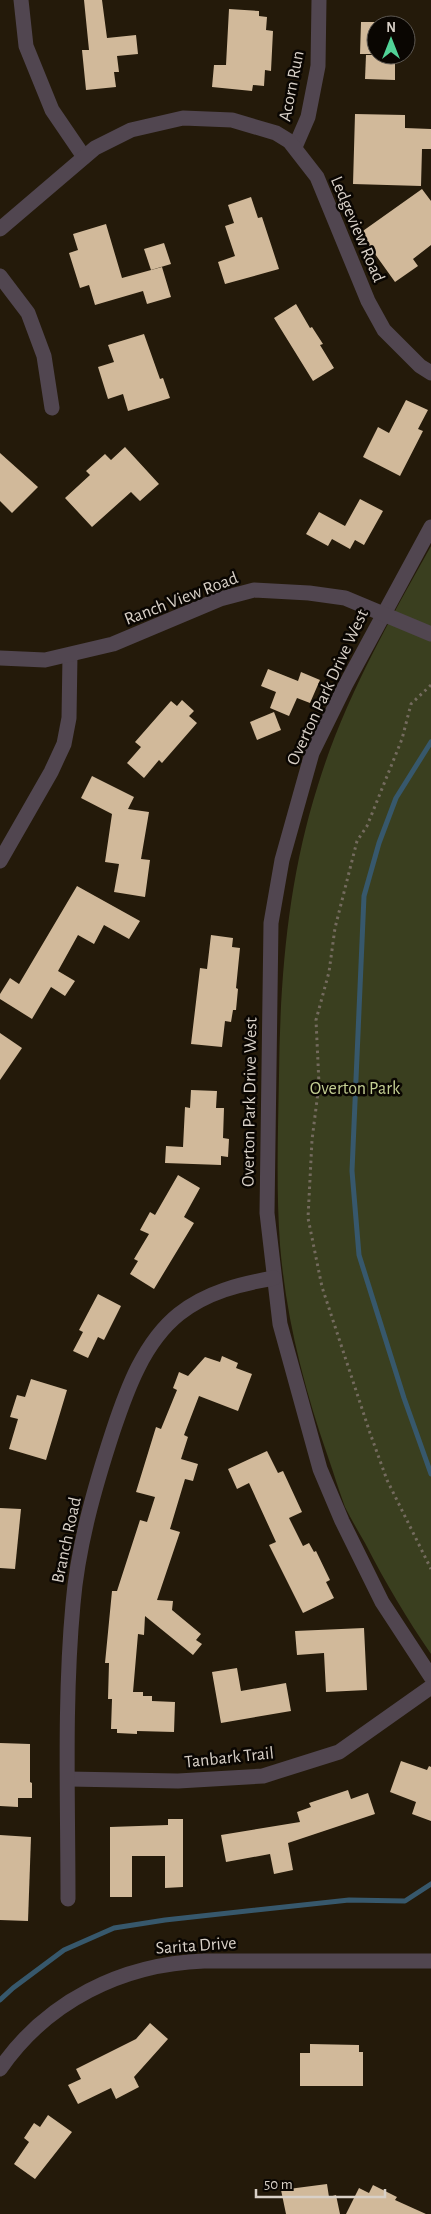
<svg xmlns="http://www.w3.org/2000/svg" width="431" height="2214" font-family="'Alegreya Sans',sans-serif">
	<rect width="100%" height="100%" fill="#241a0a"/>
	<path fill="#3a3f1f" d="M431,546V1654C407,1619 385,1582 365,1543C358,1531 351,1519 345,1507C339,1491 334,1474 328,1457C304,1388 286,1318 280,1245C276,1189 278,1132 279,1075C280,977 288,879 318,785C344,700 388,623 431,546Z"/>
	<g fill="none" stroke-linecap="round" stroke-linejoin="round">
		<g stroke="#37586c" stroke-width="5">
			<path d="M431,742L396,798L379,843L364,896L352,1171L359,1255L404,1398L431,1474"/>
			<path d="M0,2000L13,1988L64,1950L114,1928L165,1920L349,1900L405,1901L431,1884"/>
		</g>
	</g>
	<g fill="#d1b99a">
		<path d="M84,0H102L107,38L136,35L138,54L117,56L119,72H114L116,87L86,90L82,50H89Z"/>
		<path d="M229,9L259,11V16L267,17L266,30L273,31L271,71L265,70L264,86L253,85L252,91L212,87L214,65H226Z"/>
		<path d="M361,22H376V54H360Z"/>
		<path d="M366,55H395V80L365,79Z"/>
		<path d="M355,114L405,115V128L431,129V149H422L421,186L353,184Z"/>
		<path d="M422,189L431,201V245L413,259L418,266L395,282L360,233Z"/>
		<path d="M251,197L258,218L262,217L279,269L225,284L218,262L235,256L225,226L234,223L228,205Z"/>
		<path d="M106,224L122,278L162,267L171,297L147,304L143,291L95,305L89,285L80,288L69,253L78,250L73,234Z"/>
		<path d="M164,243L171,264L151,270L144,249Z"/>
		<path d="M296,304L310,328L312,327L323,344L320,345L334,368L313,381L274,318Z"/>
		<path d="M144,334L160,379L163,378L170,398L128,411L123,394L108,399L98,367L114,362L108,345Z"/>
		<path d="M406,400L428,410L418,429L423,431L400,476L363,457L378,427L389,433Z"/>
		<path d="M125,447L159,484L140,501L131,492L92,527L65,498L90,475L86,471L105,454L111,460Z"/>
		<path d="M0,453L38,487L12,513L0,501Z"/>
		<path d="M360,499L383,511L364,545L355,540L350,549L332,539L328,546L306,534L319,512L345,526Z"/>
		<path d="M268,669L298,681L301,672L320,680L310,703L297,698L289,716L270,708L276,692L261,686Z"/>
		<path d="M182,700L194,711L189,716L197,723L162,763L159,760L144,778L127,763L141,747L135,742L171,701L177,706Z"/>
		<path d="M274,712L281,730L257,740L250,722Z"/>
		<path d="M92,776L134,797L128,809L149,812L141,859L150,860L145,897L114,892L119,864L105,862L112,814L81,798Z"/>
		<path d="M77,886L140,921L129,939L104,925L94,944L78,935L58,971L75,981L65,996L51,987L32,1019L0,999V994L10,978L19,984Z"/>
		<path d="M211,935L233,938L232,947L240,948L236,988L238,989L236,1010H233L231,1022L225,1021L222,1047L191,1044L200,968L207,969Z"/>
		<path d="M0,1033L22,1048L0,1080Z"/>
		<path d="M191,1090L217,1091L216,1108H224L223,1138L229,1139L228,1157L221,1156V1165L165,1163L166,1146L183,1147L185,1107L190,1108Z"/>
		<path d="M178,1175L200,1188L184,1217L194,1223L154,1289L130,1274L138,1261L134,1259L149,1234L140,1230L150,1212L155,1215Z"/>
		<path d="M98,1294L121,1306L104,1340L98,1337L88,1358L73,1351L83,1332L79,1330Z"/>
		<path d="M222,1356L238,1363L236,1368L252,1374L238,1411L199,1396L184,1435L188,1437L181,1459L198,1464L193,1481L185,1479L170,1529L180,1532L157,1600L173,1601L172,1610L201,1634L196,1640L202,1644L193,1655L145,1616L144,1635L138,1634L133,1692H143V1696H152V1701L175,1702L174,1732L137,1731V1734L117,1733V1729H111L112,1699H108L109,1663H105L112,1591H117L140,1520L147,1522L155,1497L136,1492L156,1427L161,1429L177,1390L173,1388L179,1372L188,1376L205,1357L220,1362Z"/>
		<path d="M31,1379L67,1390L46,1460L9,1449L18,1419L10,1417L17,1395L25,1397Z"/>
		<path d="M267,1451L278,1473L283,1471L302,1512L289,1518L303,1546L309,1543L314,1552L316,1551L330,1580L326,1582L334,1598L303,1613L269,1545L276,1542L249,1483L237,1489L228,1469Z"/>
		<path d="M0,1508L21,1509L15,1569L0,1568Z"/>
		<path d="M364,1628L367,1690L326,1692L324,1653L297,1655L295,1631Z"/>
		<path d="M237,1668L241,1691L286,1683L291,1711L221,1723L212,1672Z"/>
		<path d="M0,1743L30,1744V1782L32,1783V1798H18V1807L0,1806Z"/>
		<path d="M401,1761L427,1770L429,1766L431,1767V1821L412,1814L416,1802L390,1792Z"/>
		<path d="M348,1790L351,1799L368,1793L375,1814L288,1843L293,1870L274,1874L270,1854L226,1862L221,1835L300,1822L297,1812L311,1807L309,1803Z"/>
		<path d="M168,1819H183V1887L165,1888V1856H132V1897H110V1827L168,1825Z"/>
		<path d="M0,1835L31,1837L28,1921L0,1920Z"/>
		<path d="M150,2023L168,2039L134,2077L139,2087L116,2099L111,2088L78,2104L68,2085L81,2079L76,2069L136,2039Z"/>
		<path d="M310,2044L359,2045V2052H363V2086H300V2053H310Z"/>
		<path d="M48,2115L72,2132L35,2179L14,2164L29,2142L24,2138L34,2123L40,2127Z"/>
		<path d="M327,2184L329,2197L336,2195L340,2214H286L281,2190Z"/>
		<path d="M373,2185L397,2197L395,2200L426,2214H346L359,2188L369,2193Z"/>
	</g>
	<g fill="none" stroke-linecap="round" stroke-linejoin="round">
		<path stroke="#746b5e" stroke-width="3" stroke-dasharray="2.5 4" stroke-linecap="butt" d="M431,685L411,704L402,739L367,826L357,841L335,928L329,972L316,1020L319,1084L312,1140L308,1218L322,1287L370,1433L387,1480L431,1569"/>
		<g stroke="#514650" stroke-width="15">
			<path d="M21,0L26,46L52,110L84,157"/>
			<path d="M295,147L308,117L318,66L319,0"/>
			<path d="M0,229L95,148L131,130L183,118L232,120L276,133L289,141L317,177L368,301L384,330L420,366L431,373"/>
			<path d="M0,276L28,313L44,356L52,408"/>
			<path d="M431,527L346,684L312,753L282,860L271,923L267,1213L280,1324L320,1469L342,1521L382,1602L431,1677"/>
			<path d="M0,861L51,772L64,744L69,718L70,655"/>
			<path d="M68,1779L178,1781L263,1776L339,1752L431,1687"/>
			<path d="M68,1899C68,1801 64,1701 73,1604C78,1545 95,1486 113,1431C127,1389 144,1342 179,1314C207,1292 240,1284 274,1278"/>
			<path d="M0,2069C47,2001 122,1964 204,1961H431"/>
		</g>
		<path stroke="#514650" stroke-width="15" d="M0,658L45,660L113,644L220,599L254,590L309,593L345,598L431,634"/>
	</g>
	<g text-anchor="middle" stroke-width="5" stroke-linejoin="round" paint-order="stroke">
		<g font-size="18" fill="#d8d0c7" stroke="#0a0602">
			<text transform="translate(291 86) rotate(-79)" y="6">Acorn Run</text>
			<text transform="translate(358 229) rotate(67)" y="6">Ledgeview Road</text>
			<text transform="translate(181 598) rotate(-21)" y="6">Ranch View Road</text>
			<text transform="translate(327 687) rotate(-65)" y="6">Overton Park Drive West</text>
			<text transform="translate(249 1102) rotate(-89)" y="6">Overton Park Drive West</text>
			<text transform="translate(66 1540) rotate(-78)" y="6">Branch Road</text>
			<text transform="translate(229 1757) rotate(-6)" y="6">Tanbark Trail</text>
			<text transform="translate(196 1945) rotate(-4)" y="6">Sarita Drive</text>
		</g>
		<g font-size="18" fill="#c4cf93" stroke="#0a0602">
			<text x="355" y="1094">Overton Park</text>
		</g>
	</g>
	<g transform="translate(391 40)"><circle r="24" fill="#0a0602" stroke="#5c5751"/>
	<path d="M0-4L9 19L0 12L-9 19Z" fill="#51d397"/>
	<text y="-8" font-size="14" font-weight="bold" text-anchor="middle" fill="#d8d0c7">N</text>
	</g>
	<path d="M256 2189v8h129v-8" fill="none" stroke="#d8d0c7" stroke-width="2.5"/>
	<text x="264" y="2189" font-size="15" fill="#d8d0c7" stroke="#0a0602" stroke-width="4" paint-order="stroke">50 m</text>
</svg>
